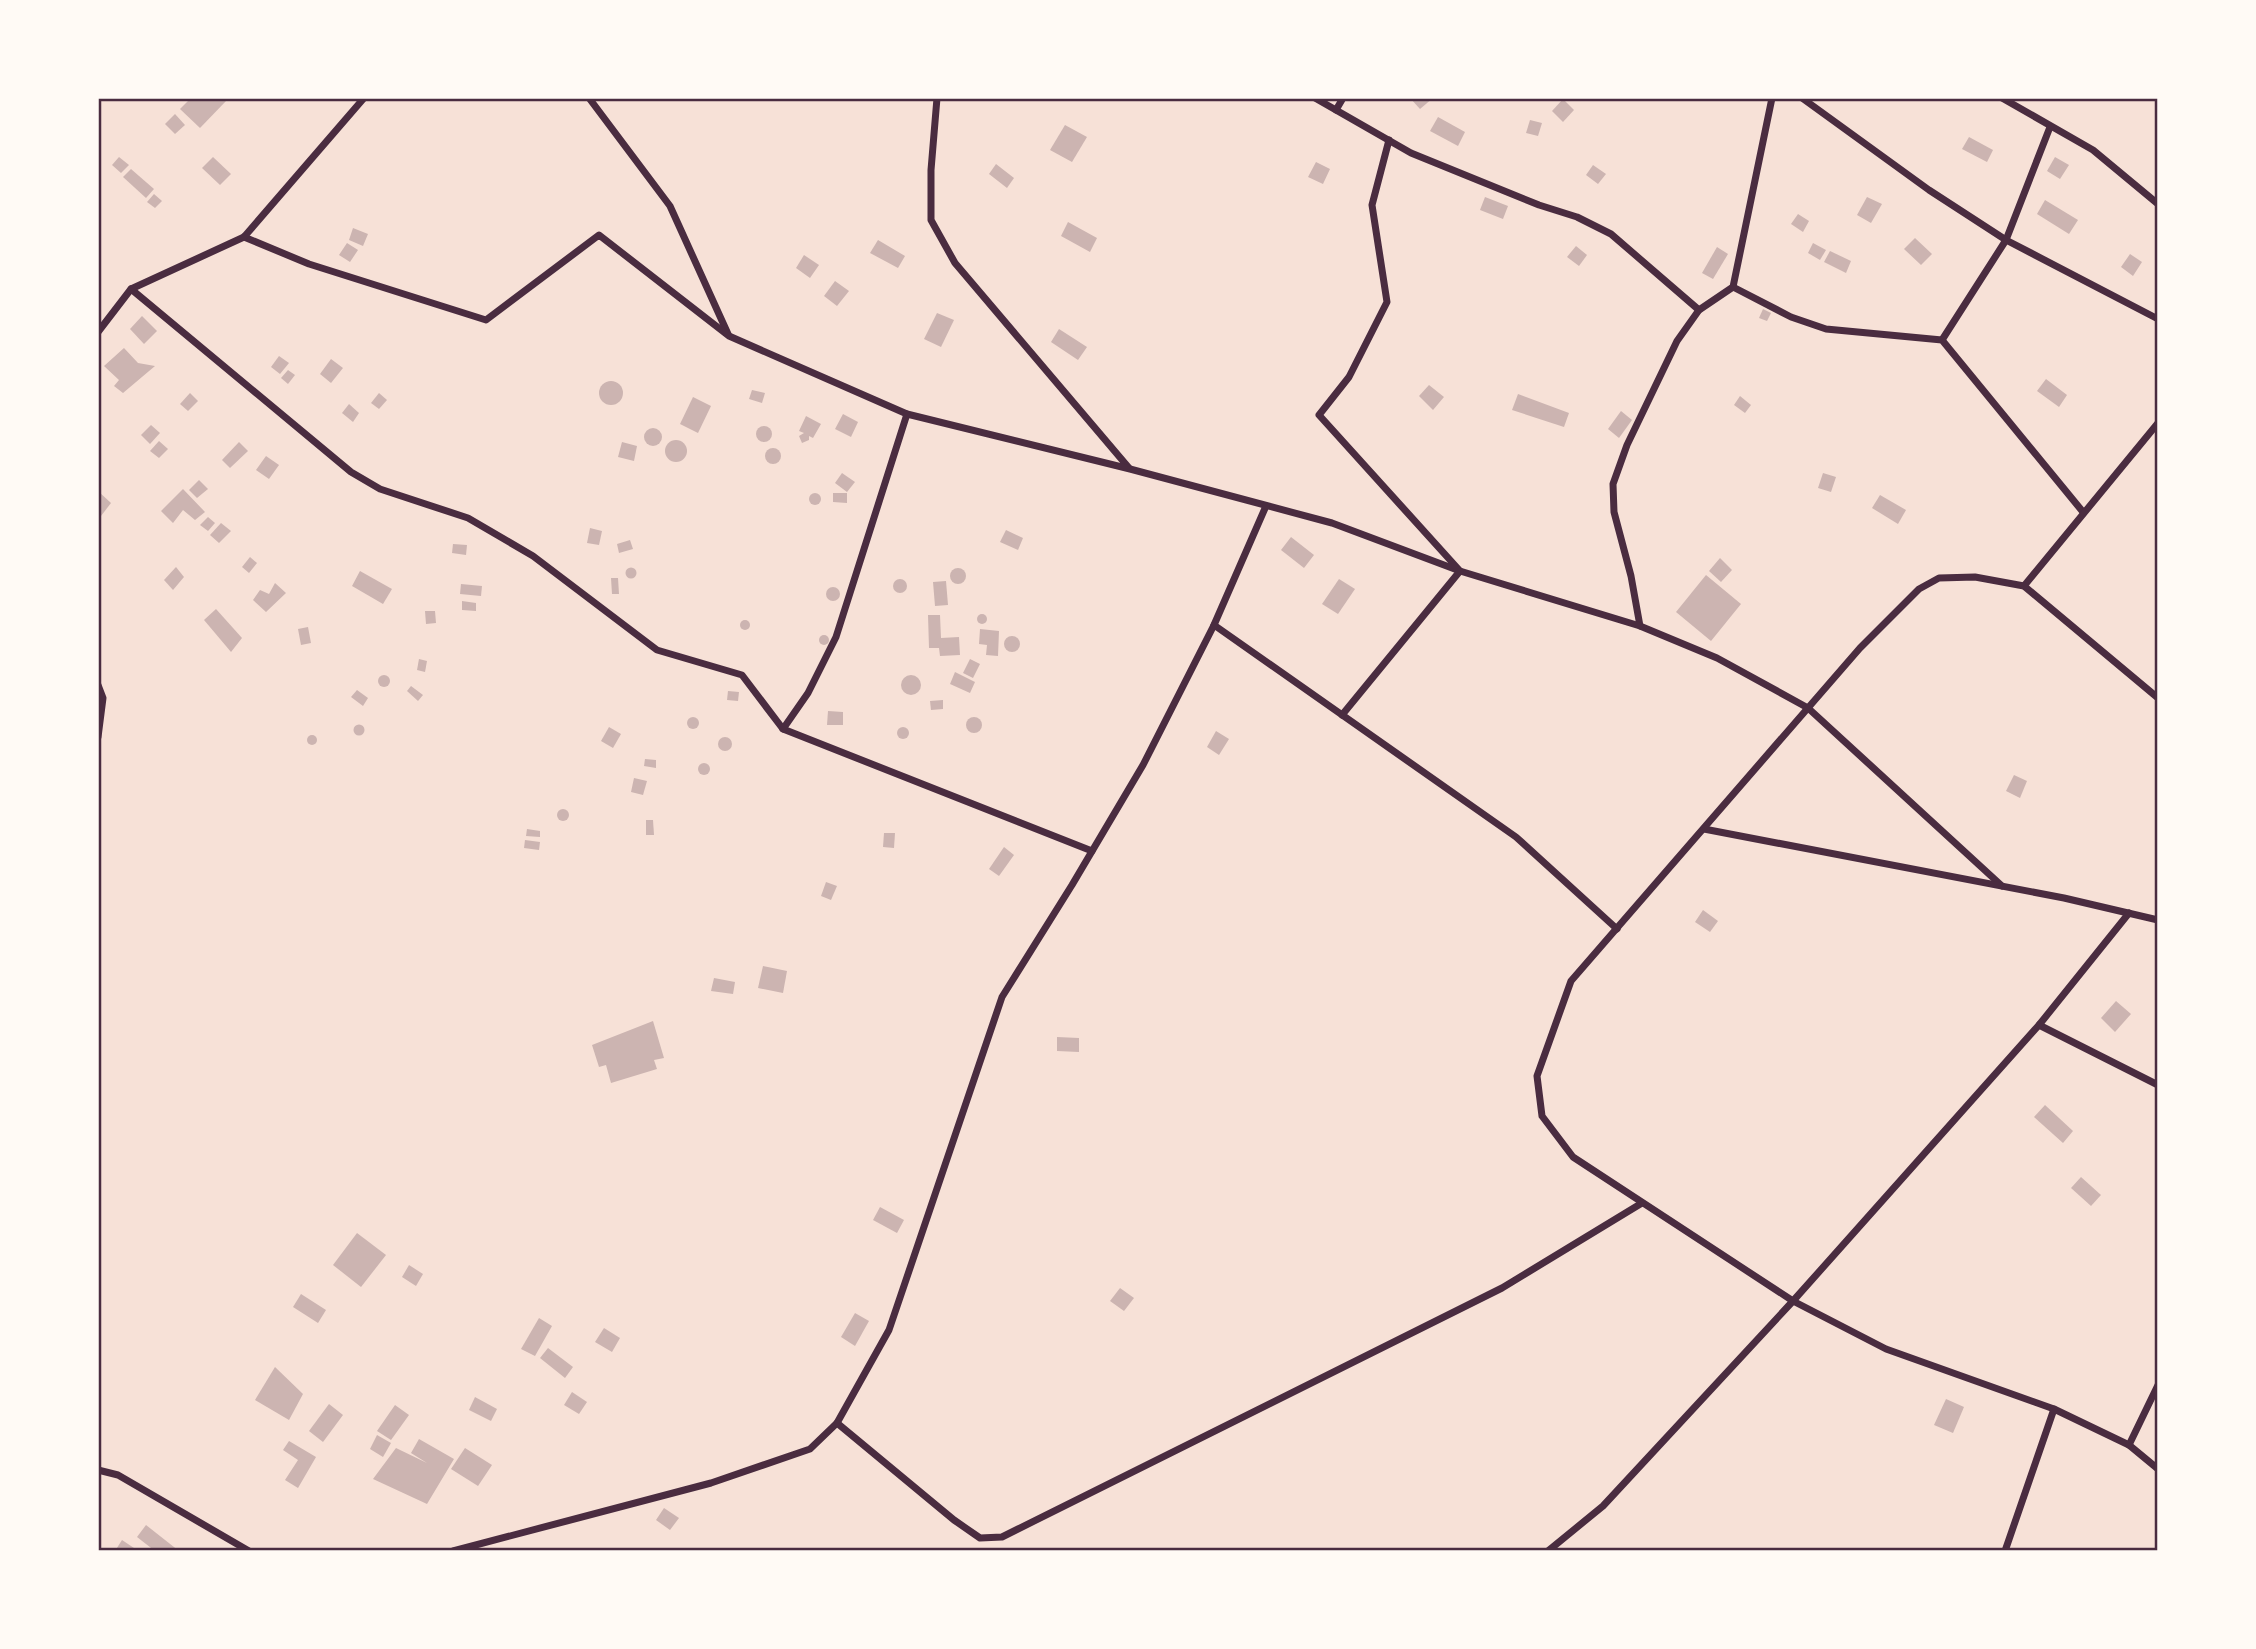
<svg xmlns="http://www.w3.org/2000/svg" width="2256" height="1649" font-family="'DejaVu Sans',sans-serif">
	<rect width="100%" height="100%" fill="#f7e1d7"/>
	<g fill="#ccb4b1">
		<path d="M191,98H225L227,100L200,128L180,109Z"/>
		<path d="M1410,98H1433L1420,109Z"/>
		<path d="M1563,99L1574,110L1563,122L1552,111Z"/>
		<path d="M175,114L185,125L175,134L165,124Z"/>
		<path d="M1438,117L1465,132L1458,146L1430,131Z"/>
		<path d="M1530,120L1542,123L1538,136L1526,133Z"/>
		<path d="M1065,125L1087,137L1072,162L1050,150Z"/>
		<path d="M1969,137L1993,150L1987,162L1962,149Z"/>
		<path d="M119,157L129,165L121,173L112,165Z"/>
		<path d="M213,157L231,174L220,185L202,168Z"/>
		<path d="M2055,157L2069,165L2060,179L2047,171Z"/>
		<path d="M1316,162L1330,169L1323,184L1308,177Z"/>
		<path d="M996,164L1014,178L1007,188L989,174Z"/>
		<path d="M1593,165L1606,174L1598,184L1586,175Z"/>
		<path d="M131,169L154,189L146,198L123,177Z"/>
		<path d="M154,194L162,201L155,208L147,202Z"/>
		<path d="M1485,197L1508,206L1503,219L1480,210Z"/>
		<path d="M1867,197L1882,204L1871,223L1857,215Z"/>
		<path d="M2045,200L2078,220L2069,234L2037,214Z"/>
		<path d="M1798,214L1809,221L1803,232L1791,224Z"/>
		<path d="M1068,222L1097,238L1090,252L1061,236Z"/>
		<path d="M353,228L368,234L363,246L349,240Z"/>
		<path d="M1915,238L1932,254L1921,265L1904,249Z"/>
		<path d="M878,240L905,256L898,268L870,253Z"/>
		<path d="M347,243L358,250L350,262L339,255Z"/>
		<path d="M1813,243L1826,250L1820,260L1808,253Z"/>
		<path d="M1576,246L1587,255L1579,266L1567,257Z"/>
		<path d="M1717,247L1728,254L1713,279L1702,273Z"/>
		<path d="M1830,251L1851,261L1846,273L1824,262Z"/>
		<path d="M2130,254L2142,262L2133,276L2121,267Z"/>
		<path d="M804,255L819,265L810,278L796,268Z"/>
		<path d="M835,281L849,291L837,306L824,296Z"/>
		<path d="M1763,309L1771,313L1767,321L1759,318Z"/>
		<path d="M937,313L954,320L941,347L924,339Z"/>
		<path d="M142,316L157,331L144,344L130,329Z"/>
		<path d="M1059,329L1087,347L1078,360L1051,342Z"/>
		<path d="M124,348L138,363L155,366L123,393L114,386L119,380L104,366Z"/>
		<path d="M279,356L289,363L280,374L271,367Z"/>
		<path d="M331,359L343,368L331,383L320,374Z"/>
		<path d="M288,370L295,375L288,384L281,378Z"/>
		<path d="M2046,379L2067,395L2059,407L2037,391Z"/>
		<circle cx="611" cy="393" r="12"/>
		<path d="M1429,385L1444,397L1433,410L1419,396Z"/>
		<path d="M752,390L765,393L762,403L749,399Z"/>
		<path d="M190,393L198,401L188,411L180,404Z"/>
		<path d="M379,393L387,400L379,409L371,403Z"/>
		<path d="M1518,394L1569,413L1564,427L1512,410Z"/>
		<path d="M1740,396L1751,405L1745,413L1734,405Z"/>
		<path d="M693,397L711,406L698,433L680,424Z"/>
		<path d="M349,404L359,413L353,422L342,413Z"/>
		<path d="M1621,411L1632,420L1619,438L1608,429Z"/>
		<path d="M843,414L858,422L851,437L835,429Z"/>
		<path d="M806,416L821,424L813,438L809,436V440L802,443L799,436L804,433L799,431Z"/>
		<path d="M151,425L160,433L150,444L141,435Z"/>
		<circle cx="764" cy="434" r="8"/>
		<circle cx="653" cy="437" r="9"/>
		<circle cx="676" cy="451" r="11"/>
		<path d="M159,441L168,449L159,458L150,451Z"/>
		<path d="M239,442L248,451L230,468L222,460Z"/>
		<path d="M622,442L637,446L634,461L618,457Z"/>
		<circle cx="773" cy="456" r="8"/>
		<path d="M266,456L279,465L269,479L256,470Z"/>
		<path d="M842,473L855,482L847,492L835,483Z"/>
		<path d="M1823,473L1836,477L1831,492L1818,488Z"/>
		<path d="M199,480L208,489L197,498L189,490Z"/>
		<path d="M183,489L205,512L195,520L183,510L173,523L161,511Z"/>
		<path d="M98,491L111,503L101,516L98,514Z"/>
		<circle cx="815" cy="499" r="6"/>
		<path d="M833,493H847V503L833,502Z"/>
		<path d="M1880,495L1906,510L1898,524L1872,508Z"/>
		<path d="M208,517L215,523L208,531L200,525Z"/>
		<path d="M221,523L231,531L219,543L210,535Z"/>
		<path d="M590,528L602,531L599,545L587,543Z"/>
		<path d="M1006,530L1023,538L1018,550L1000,542Z"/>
		<path d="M1291,537L1314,555L1304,568L1281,550Z"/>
		<path d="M630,540L633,549L619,553L617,544Z"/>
		<path d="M453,544L467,545L466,555L452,553Z"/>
		<path d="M250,557L257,563L249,573L242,567Z"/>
		<path d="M1720,558L1732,570L1721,582L1709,571Z"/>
		<path d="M176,567L184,577L173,590L164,580Z"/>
		<circle cx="631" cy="573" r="5.5"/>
		<circle cx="958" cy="576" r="8"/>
		<path d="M360,571L392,589L383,604L352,586Z"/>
		<path d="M1706,575L1741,604L1711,641L1676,612Z"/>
		<path d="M611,578H618L619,594H612Z"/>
		<circle cx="900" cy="586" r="7"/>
		<path d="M1339,579L1355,589L1338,614L1322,604Z"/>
		<path d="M946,581L948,605L935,606L933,582Z"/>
		<path d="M275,583L286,593L266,612L253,600L260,590L269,594Z"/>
		<path d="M461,584L482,586L481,596L460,594Z"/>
		<circle cx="833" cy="594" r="7"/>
		<path d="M462,601L476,603V611L462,610Z"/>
		<path d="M216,609L242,638L231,652L204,620Z"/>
		<path d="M425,611H435L436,623L426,624Z"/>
		<circle cx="982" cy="619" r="5"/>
		<path d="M928,615H940L941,638L959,637L960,655L940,656L939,648H929Z"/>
		<circle cx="745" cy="625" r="5"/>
		<path d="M308,627L311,643L301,645L298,629Z"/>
		<path d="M980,629L999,631L998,656L986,655L987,645L979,644Z"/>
		<circle cx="824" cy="640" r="5"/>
		<circle cx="1012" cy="644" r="8"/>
		<path d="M419,659L427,661L425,672L417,670Z"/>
		<path d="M970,659L980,664L973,678L963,673Z"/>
		<path d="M955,672L975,682L970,693L950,684Z"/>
		<circle cx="911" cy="685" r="10"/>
		<circle cx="384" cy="681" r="6"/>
		<path d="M411,686L423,695L418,701L407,691Z"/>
		<path d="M357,690L368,698L363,706L351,697Z"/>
		<path d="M728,691L739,692L738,701L727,700Z"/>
		<path d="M943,700V709L931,710L930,701Z"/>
		<path d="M828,711L843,712V725H827Z"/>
		<circle cx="693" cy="723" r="6"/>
		<circle cx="974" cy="725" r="8"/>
		<circle cx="359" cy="730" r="5.5"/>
		<path d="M609,727L621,734L613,748L601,741Z"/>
		<circle cx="903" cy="733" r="6"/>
		<path d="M1216,731L1229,739L1219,755L1207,747Z"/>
		<circle cx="312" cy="740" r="5"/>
		<circle cx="725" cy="744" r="7"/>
		<path d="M645,759L656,760V768L644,766Z"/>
		<circle cx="704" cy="769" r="6"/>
		<path d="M2014,775L2027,781L2020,798L2006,791Z"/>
		<path d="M634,778L647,781L643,795L631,792Z"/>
		<circle cx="563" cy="815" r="6"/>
		<path d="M646,820H653L654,835H646Z"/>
		<path d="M527,829L540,831V837L526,836Z"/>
		<path d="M884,833H895L894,848L883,847Z"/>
		<path d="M525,840L540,842L539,850L524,848Z"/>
		<path d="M1004,847L1014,855L999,876L989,869Z"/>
		<path d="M826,882L837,886L831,900L821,896Z"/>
		<path d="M1703,910L1718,921L1710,932L1695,922Z"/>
		<path d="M763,966L787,971L783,993L758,988Z"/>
		<path d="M714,978L735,982L733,994L711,991Z"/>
		<path d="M2116,1001L2131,1014L2115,1032L2101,1018Z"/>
		<path d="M653,1021L664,1058L654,1060L657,1069L611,1083L606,1065L599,1067L592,1045Z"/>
		<path d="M1057,1037L1079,1038V1052L1057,1051Z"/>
		<path d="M2045,1105L2073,1131L2063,1143L2034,1117Z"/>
		<path d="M2081,1177L2101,1195L2091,1206L2071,1188Z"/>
		<path d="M880,1207L904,1220L897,1233L873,1220Z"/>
		<path d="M357,1233L386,1255L361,1287L333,1265Z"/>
		<path d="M409,1265L423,1274L416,1286L402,1277Z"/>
		<path d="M1120,1288L1134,1298L1124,1311L1110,1301Z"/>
		<path d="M301,1294L326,1310L318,1323L293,1307Z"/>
		<path d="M855,1313L869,1321L855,1346L841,1337Z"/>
		<path d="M539,1318L552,1326L535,1356L521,1349Z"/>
		<path d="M604,1328L620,1338L612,1352L595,1342Z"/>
		<path d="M548,1348L573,1367L565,1378L540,1358Z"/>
		<path d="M275,1367L303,1394L289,1420L255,1400Z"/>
		<path d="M572,1392L587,1402L579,1414L564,1405Z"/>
		<path d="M475,1397L497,1409L491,1421L469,1410Z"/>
		<path d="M1946,1399L1964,1407L1953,1433L1934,1425Z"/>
		<path d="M329,1404L343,1415L323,1442L309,1431Z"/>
		<path d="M395,1405L409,1415L391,1440L377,1431Z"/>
		<path d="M377,1435L391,1443L383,1457L370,1449Z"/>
		<path d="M419,1439L454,1459L427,1504L373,1479L396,1448L427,1463L411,1453Z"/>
		<path d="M289,1441L316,1457L298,1488L285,1480L298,1460L283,1450Z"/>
		<path d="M465,1448L492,1465L478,1486L451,1469Z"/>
		<path d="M664,1508L679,1518L670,1530L656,1520Z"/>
		<path d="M146,1525L179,1551H155L137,1537Z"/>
		<path d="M122,1540L134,1548L132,1551H115Z"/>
	</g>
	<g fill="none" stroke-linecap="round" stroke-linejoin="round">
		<g stroke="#4a2c40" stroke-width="7">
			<path d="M589,98L670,206L728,334"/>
			<path d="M937,98L931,170V220L955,263L1129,468"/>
			<path d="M1315,98L1411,153L1539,205L1577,217L1611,234L1699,310"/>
			<path d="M1772,98L1733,287L1699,310L1677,341L1627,445L1613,484L1614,512L1631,576L1640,626L1717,658L1808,708L2002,886"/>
			<path d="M1802,98L1929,190L2006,240L2158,319"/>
			<path d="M2002,98L2093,150L2158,204"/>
			<path d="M1336,110L1343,98"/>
			<path d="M244,237L309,264L486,320L599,235L729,336L907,414L1130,469L1332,523L1460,571L1640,626"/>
			<path d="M1733,287L1791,317L1826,329L1942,340L2083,512"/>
			<path d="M131,289L351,472L380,489L468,518L533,556L657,650L742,675L783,729L1092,851"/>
			<path d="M98,332L131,289L244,237L364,98"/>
			<path d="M1942,340L2006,240L2050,127"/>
			<path d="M2024,586L2158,423"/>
			<path d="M1214,625L1516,837L1617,929"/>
			<path d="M98,685L103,698L98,737"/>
			<path d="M2158,698L2024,586L1975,577L1939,578L1919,589L1860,648L1571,981L1537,1076L1542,1116L1573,1157L1793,1301L1886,1349L2054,1409L2129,1445L2158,1469"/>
			<path d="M1342,715L1460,571L1319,415L1349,377L1387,302L1372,205L1389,140"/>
			<path d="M783,729L808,693L836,637L907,414"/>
			<path d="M1704,829L2064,898L2158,920"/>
			<path d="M2039,1025L2158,1085"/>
			<path d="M837,1423L954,1520L980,1538L1002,1537L1502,1288L1642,1203"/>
			<path d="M2129,1445L2158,1385"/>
			<path d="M98,1470L118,1475L249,1551"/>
			<path d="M453,1551L711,1483L810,1449L837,1423L889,1330L1002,997L1072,885L1143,765L1214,625L1266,506"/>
			<path d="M1548,1551L1603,1506L1793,1301L2039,1025L2129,913"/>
			<path d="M2005,1551L2054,1409"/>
		</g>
	</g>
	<rect width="2256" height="1649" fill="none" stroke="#fffaf5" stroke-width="200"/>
	<rect x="100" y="100" width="2056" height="1449" fill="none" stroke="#4a2c40" stroke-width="2.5"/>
</svg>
